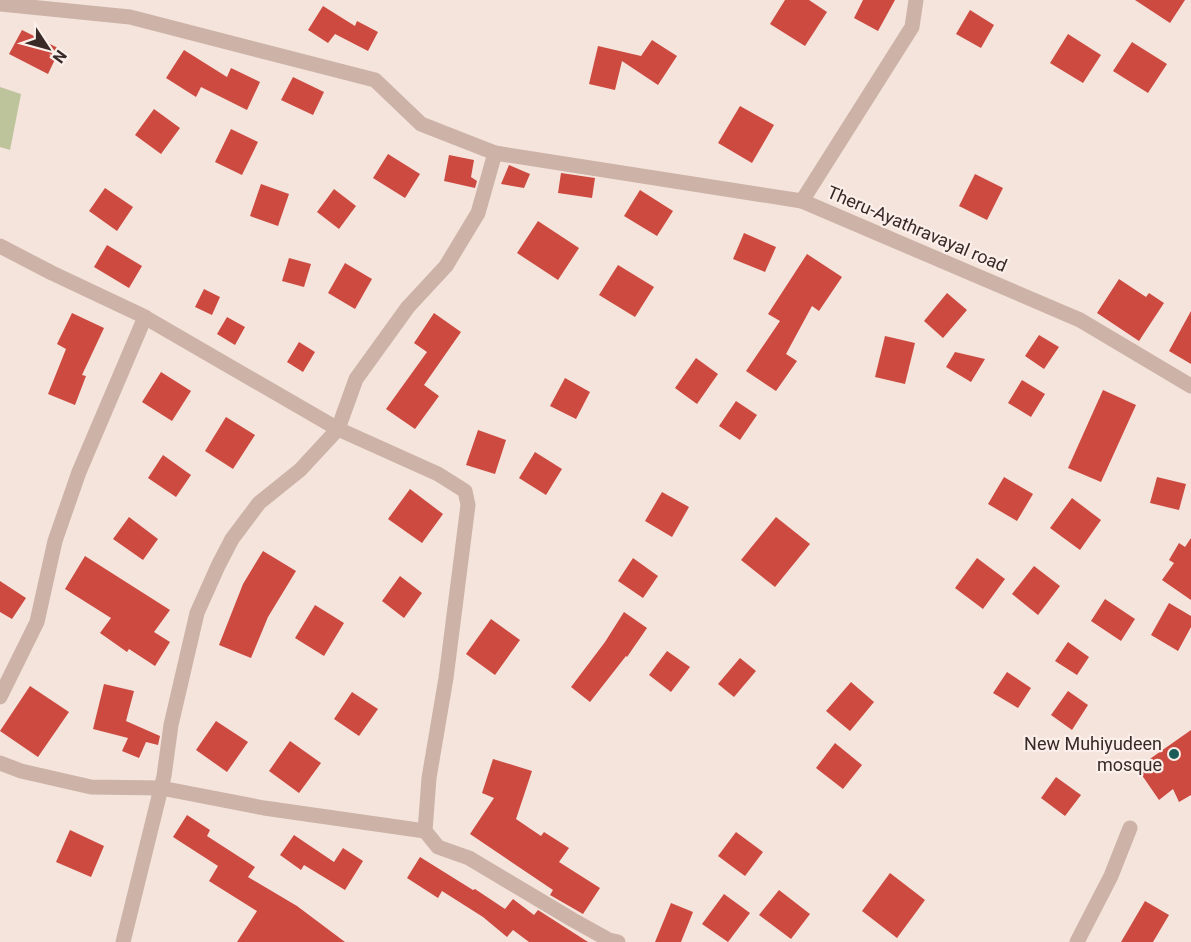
<svg xmlns="http://www.w3.org/2000/svg" width="1191" height="942" font-family="Roboto,sans-serif">
	<rect width="100%" height="100%" fill="#f4e4dc"/>
	<path fill="#bdc49b" d="M0,87L21,94L10,150L0,147Z"/>
	<g fill="#cd4a41">
		<path d="M785,0H809L827,12L805,46L770,24Z"/>
		<path d="M863,0H895L878,31L854,18Z"/>
		<path d="M1135,0H1185L1170,23Z"/>
		<path d="M323,6L355,26L357,21L378,32L368,51L335,34L328,43L308,30Z"/>
		<path d="M970,10L994,25L981,48L956,34Z"/>
		<path d="M22,30L60,49L48,74L9,54Z"/>
		<path d="M1068,34L1101,55L1083,83L1050,63Z"/>
		<path d="M652,40L677,56L658,85L622,61L615,90L589,84L598,46L641,56Z"/>
		<path d="M1132,42L1167,64L1148,93L1113,71Z"/>
		<path d="M184,50L227,77L231,68L260,82L247,110L201,87L196,97L166,78Z"/>
		<path d="M293,77L324,92L313,115L281,100Z"/>
		<path d="M740,106L774,125L752,163L718,143Z"/>
		<path d="M154,109L180,128L161,154L135,135Z"/>
		<path d="M231,129L258,142L242,175L215,162Z"/>
		<path d="M388,154L420,174L405,198L373,178Z"/>
		<path d="M449,155L474,160L471,177L477,181L475,188L444,181Z"/>
		<path d="M509,165L530,174L524,188L501,184Z"/>
		<path d="M561,173L595,178L592,198L558,193Z"/>
		<path d="M975,174L1003,188L987,220L959,206Z"/>
		<path d="M261,184L289,194L278,226L250,216Z"/>
		<path d="M105,188L133,207L117,231L89,211Z"/>
		<path d="M334,189L356,206L339,229L317,212Z"/>
		<path d="M640,190L673,211L657,236L624,216Z"/>
		<path d="M538,221L579,248L558,280L517,253Z"/>
		<path d="M744,233L776,247L765,272L733,259Z"/>
		<path d="M107,245L142,266L129,288L94,267Z"/>
		<path d="M807,254L842,277L819,311L812,306L786,354L797,361L776,391L746,371L780,321L768,314Z"/>
		<path d="M289,258L311,264L304,287L282,281Z"/>
		<path d="M345,263L372,279L355,309L328,293Z"/>
		<path d="M618,265L654,287L635,317L599,295Z"/>
		<path d="M1119,279L1146,297L1149,293L1164,303L1139,341L1097,313Z"/>
		<path d="M204,289L220,297L212,315L195,307Z"/>
		<path d="M947,293L967,310L943,338L924,321Z"/>
		<path d="M1191,311V364L1169,351Z"/>
		<path d="M72,313L104,328L82,375L86,376L75,405L48,394L66,349L57,344Z"/>
		<path d="M434,313L461,332L424,385L439,396L415,429L386,409L427,352L414,343Z"/>
		<path d="M227,317L245,327L235,345L217,334Z"/>
		<path d="M1039,335L1059,347L1044,369L1025,356Z"/>
		<path d="M885,336L915,343L905,384L875,377Z"/>
		<path d="M299,342L315,352L303,372L287,362Z"/>
		<path d="M955,352L985,359L971,382L946,367Z"/>
		<path d="M696,358L718,374L697,404L675,388Z"/>
		<path d="M161,372L191,391L172,421L142,402Z"/>
		<path d="M565,378L590,392L576,419L550,406Z"/>
		<path d="M1022,380L1045,394L1031,417L1008,403Z"/>
		<path d="M1103,390L1136,405L1101,482L1068,468Z"/>
		<path d="M736,401L757,415L740,440L719,426Z"/>
		<path d="M226,417L255,435L233,469L205,451Z"/>
		<path d="M478,430L506,440L495,474L466,465Z"/>
		<path d="M535,452L562,469L546,495L519,478Z"/>
		<path d="M163,455L191,475L176,497L148,478Z"/>
		<path d="M1004,477L1033,494L1017,521L988,504Z"/>
		<path d="M1157,477L1186,484L1179,510L1150,503Z"/>
		<path d="M410,489L443,514L422,543L388,519Z"/>
		<path d="M662,492L689,507L672,537L645,521Z"/>
		<path d="M1072,498L1101,520L1080,550L1050,528Z"/>
		<path d="M129,517L158,539L143,560L113,539Z"/>
		<path d="M776,517L810,544L775,587L741,560Z"/>
		<path d="M1191,538V600L1162,580L1174,563L1169,560L1179,543L1185,547Z"/>
		<path d="M263,551L296,571L268,617L251,658L219,645L243,584Z"/>
		<path d="M85,556L170,610L154,632L170,642L155,666L129,649L127,652L100,633L111,618L65,589Z"/>
		<path d="M633,558L658,576L643,598L618,581Z"/>
		<path d="M977,558L1005,579L983,609L955,588Z"/>
		<path d="M1034,566L1060,586L1038,615L1012,594Z"/>
		<path d="M400,576L422,593L404,618L382,601Z"/>
		<path d="M0,581L26,598L12,619L0,612Z"/>
		<path d="M1105,599L1135,619L1121,641L1091,621Z"/>
		<path d="M1169,603L1191,616V627L1178,651L1151,635Z"/>
		<path d="M315,605L344,623L324,656L295,638Z"/>
		<path d="M624,612L647,628L627,657L626,656L590,702L571,687L605,642Z"/>
		<path d="M491,619L520,640L495,675L466,654Z"/>
		<path d="M1068,642L1089,657L1077,675L1055,661Z"/>
		<path d="M667,651L690,667L671,692L649,675Z"/>
		<path d="M740,658L756,671L734,697L718,684Z"/>
		<path d="M1007,672L1031,688L1018,708L993,693Z"/>
		<path d="M851,682L874,702L850,731L826,711Z"/>
		<path d="M104,684L134,691L126,721L160,736L158,745L146,742L139,758L122,751L128,738L93,729Z"/>
		<path d="M30,686L69,712L38,757L0,731Z"/>
		<path d="M1068,691L1088,705L1072,730L1051,715Z"/>
		<path d="M352,692L378,709L359,736L334,719Z"/>
		<path d="M216,721L248,742L227,772L196,750Z"/>
		<path d="M1191,730V795L1179,802L1173,789L1159,800L1137,768Z"/>
		<path d="M290,741L321,763L299,793L269,771Z"/>
		<path d="M835,743L862,765L843,789L816,768Z"/>
		<path d="M493,759L532,771L516,819L541,836L544,832L569,848L559,862L600,888L583,914L550,895L553,890L470,834L494,798L482,793Z"/>
		<path d="M1056,777L1081,795L1065,816L1041,798Z"/>
		<path d="M187,815L210,830L207,836L255,867L248,877L297,906L345,942H237L257,911L209,881L218,866L173,837Z"/>
		<path d="M70,830L104,846L91,877L56,862Z"/>
		<path d="M736,832L763,852L745,876L718,856Z"/>
		<path d="M294,835L334,862L343,848L363,861L345,890L304,865L301,870L280,855Z"/>
		<path d="M420,857L473,890L475,889L505,909L513,899L534,915L538,910L588,942H529L513,930L507,937L483,917L442,891L438,898L407,878Z"/>
		<path d="M890,873L925,900L897,938L862,911Z"/>
		<path d="M779,890L810,914L791,939L759,915Z"/>
		<path d="M724,894L750,913L728,942L702,924Z"/>
		<path d="M1145,901L1169,915L1153,942H1121Z"/>
		<path d="M671,903L693,912L681,942H655Z"/>
	</g>
	<g fill="none" stroke-linecap="round" stroke-linejoin="round">
		<g stroke="#cdb2a7" stroke-width="15">
			<path d="M916,0L912,27L802,201L1080,320L1191,386"/>
			<path d="M0,4L130,17L375,80L421,124L495,153L802,201"/>
			<path d="M0,246L52,273L141,315L338,429L438,474L465,491L468,505L446,678L429,778L425,831L438,847L469,858L573,920L609,940L618,942"/>
			<path d="M0,697L37,622L55,541L79,472L145,317"/>
			<path d="M0,763L21,771L91,787L161,788L264,808L425,831"/>
			<path d="M123,942L164,776L171,725L197,613L218,566L232,539L259,503L300,470L338,429L356,379L408,307L446,266L478,213L495,153"/>
			<path d="M1077,942L1111,876L1130,828"/>
		</g>
	</g>
	<circle fill="#1b5d56" stroke="#fbefe9" stroke-width="2" cx="1174" cy="754" r="6"/>
	<g text-anchor="middle" stroke-width="4.5" stroke-linejoin="round" paint-order="stroke">
		<g font-size="18" fill="#392a28" stroke="#fbefe9">
			<text transform="translate(917 229) rotate(23)" y="6">Theru-Ayathravayal road</text>
		</g>
		<g font-size="18" fill="#392a28" stroke="#fbefe9" text-anchor="end">
			<text x="1162" y="750">New Muhiyudeen<tspan x="1162" dy="21">mosque</tspan></text>
		</g>
	</g>
	<g transform="translate(48 48) rotate(126)" stroke="#fbefe9" stroke-width="4.5" paint-order="stroke">
	<path d="M0-4.5L10 22L0 15L-10 22Z" fill="#392a28"/>
	<text y="-9" font-size="16" font-weight="bold" text-anchor="middle" fill="#392a28">N</text>
	</g>
</svg>
